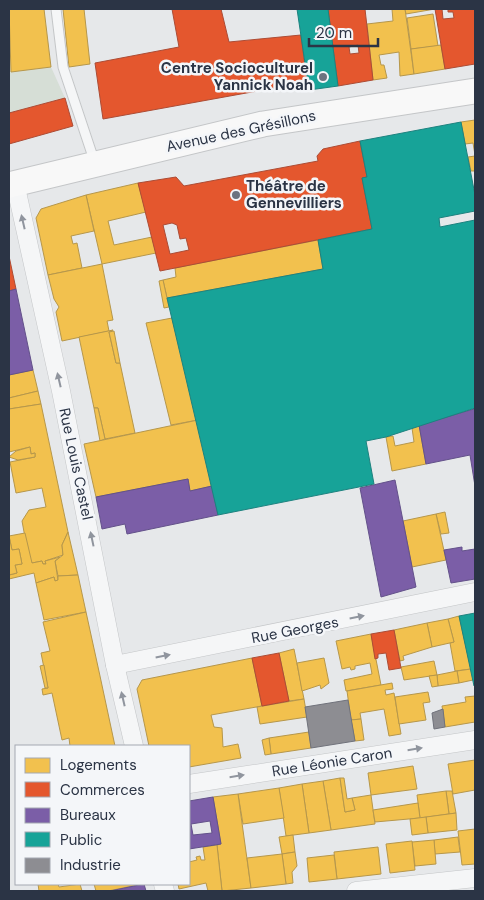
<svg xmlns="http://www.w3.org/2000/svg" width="484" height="900" font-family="'DM Sans',sans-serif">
	<rect width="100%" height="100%" fill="#e6e8ea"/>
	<path fill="#d6ded6" d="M9,51L11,72L51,67L65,98L9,113Z"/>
	<g fill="#f2c14e" stroke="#b6974b">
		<path d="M9,9H44L51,67L11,72Z"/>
		<path d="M63,9H84L90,64L69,67Z"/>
		<path d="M392,9H405L414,74L400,76L399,52L379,55L381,65H384L387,78L373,80L367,24L393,21Z"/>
		<path d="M405,9H435L406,14Z"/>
		<path d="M433,14L438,46L411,49L407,18Z"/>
		<path d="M441,45L445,69L414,74L411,49Z"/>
		<path d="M475,120V155L473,143L465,144L461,122Z"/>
		<path d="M475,156V171H471L468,157Z"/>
		<path d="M138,183L146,212L108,221L114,245L152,237L156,253L102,264L86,195Z"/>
		<path d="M86,195L94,231L71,236L73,244L77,243L82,268L48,275L36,218L41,209Z"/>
		<path d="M318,240L323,269L167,298L163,280L176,277L175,268Z"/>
		<path d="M102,264L113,320L107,321L109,331L62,341L56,312L59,307L54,299L48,275Z"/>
		<path d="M163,280L169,307L164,308L159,281Z"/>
		<path d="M172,318L198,420L171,425L146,323Z"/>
		<path d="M113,330L109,332L116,363H120L135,433L105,439L98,408H94L79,337Z"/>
		<path d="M114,331L120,363H116L109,332Z"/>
		<path d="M33,370L38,391L9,398V375Z"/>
		<path d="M38,391L41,404L9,409V398Z"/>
		<path d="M41,404L68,532L62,545L63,555L45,561L46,564H43L42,561L32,563L29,559L22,521L29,510L46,507L42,488L16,493L10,462L35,457V453L31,454L30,447L9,452V409Z"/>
		<path d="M94,408H98L105,439L100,441Z"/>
		<path d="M198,420L212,486L190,491L188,479L96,497L84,444Z"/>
		<path d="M419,425L426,464L392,471L386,437L393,436L395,446L414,442L412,428Z"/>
		<path d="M30,447L31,454L35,453V457L18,460L9,457L16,451Z"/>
		<path d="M445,512L449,533L441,534L436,514Z"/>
		<path d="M436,514L446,560L412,567L403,521Z"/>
		<path d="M68,532L78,575L58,576L55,561L63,555L62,545Z"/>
		<path d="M25,533L32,563L42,561L43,564H46L45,561L60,557L55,561L58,580L55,581L54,577L36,583L34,573L9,579V575L17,573L15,565L22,564L19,549L12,550L9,536Z"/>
		<path d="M9,536L12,550L19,549L22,564L15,565L17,573L9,575Z"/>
		<path d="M78,575L86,612L44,620L36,583L54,577L55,581L58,580V576Z"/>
		<path d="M86,612L100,676L115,746H70L69,738L62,740L52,693L43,695L42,689L48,688L41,653L50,651L43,622Z"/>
		<path d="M459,616L471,669L455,671L450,643L454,642L448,619Z"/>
		<path d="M448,619L454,642L432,647L427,623Z"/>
		<path d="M427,623L432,647L403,656L404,660L400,661L394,630Z"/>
		<path d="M371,634L381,685L346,691L344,680L372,674L370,663L355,666V669L351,670L350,667L342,669L336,641Z"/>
		<path d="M294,649L304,699L289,701L279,653Z"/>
		<path d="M252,658L262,706L211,715L214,727L222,728L223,747L238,744L241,758L189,767V746H149L137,689L142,680Z"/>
		<path d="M324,658L329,683L321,689L320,685L302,691L297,663Z"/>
		<path d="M434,661L437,675L404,680L401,667Z"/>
		<path d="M44,665L48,688H45L40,666Z"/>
		<path d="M471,669L473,680L459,683L457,671Z"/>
		<path d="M457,671L459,683L438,686L437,675Z"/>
		<path d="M437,675L438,686L432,687L429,676Z"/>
		<path d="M392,683L393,689L385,690L386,695L394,693L401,734L389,736L384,709L360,713L361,719L351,720L347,691Z"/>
		<path d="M428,692L430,702L423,703L426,720L399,724L395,697Z"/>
		<path d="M475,696V722L445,727L442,706L466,702L465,697Z"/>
		<path d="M304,699L307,717L260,724L257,707Z"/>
		<path d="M361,719L364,740L355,741L351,720Z"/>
		<path d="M309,732L311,748L271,754L269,738Z"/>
		<path d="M269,738L271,754L265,755L262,740Z"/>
		<path d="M475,760V790L453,794L448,764Z"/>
		<path d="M413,766L417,789L371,795L368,773Z"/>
		<path d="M340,778L345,812L355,810L352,798L371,795L375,824L331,830L323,781Z"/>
		<path d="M340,778H344L347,799L352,798L355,810L345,812Z"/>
		<path d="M323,781L331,830L309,833L302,784Z"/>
		<path d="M302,784L309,833L286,836L279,788Z"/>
		<path d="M279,788L284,818L243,824L238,794Z"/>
		<path d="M446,791H452L456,813L449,814Z"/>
		<path d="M446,791L449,814L420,818L417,795Z"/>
		<path d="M238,794L251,888L222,891L217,845L221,844L213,797Z"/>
		<path d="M418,803L420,818L375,822L373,810Z"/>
		<path d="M456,813L457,830L428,833L426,817Z"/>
		<path d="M426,817L428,833L412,835L410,819Z"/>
		<path d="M475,829V864L462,865L458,831Z"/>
		<path d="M293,835L295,852L282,854L279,837Z"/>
		<path d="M458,837L460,852L435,854L434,840Z"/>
		<path d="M434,840L436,864L415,866L412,842Z"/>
		<path d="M412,841L415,870L390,873L386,844Z"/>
		<path d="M217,845L222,891H208L206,883L179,889L178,884H189V862L197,860L196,857L200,856L201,860H205L203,847Z"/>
		<path d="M378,847L381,874L337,879L334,852Z"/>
		<path d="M295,852L297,866L292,872L293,883L286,884L282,854Z"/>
		<path d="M282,854L286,884L251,888L247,858Z"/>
		<path d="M334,855L337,879L309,882L307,858Z"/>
		<path d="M38,884H58L59,887L80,884L82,891H39Z"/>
		<path d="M94,884H142L108,891H96Z"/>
	</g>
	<g fill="#e4572e" stroke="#ac4c35" fill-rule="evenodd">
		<path d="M172,9H221L229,42L301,35L307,82L103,119L95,63L179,47Z"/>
		<path d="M328,9H365L373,80L338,86ZM358,45L359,53L350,54L349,47Z"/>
		<path d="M435,9H442L443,19L454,18L453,12H448V9H475V64L445,69Z"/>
		<path d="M65,98L73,126L9,144V113Z"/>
		<path d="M360,141L367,177L362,178L372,229L160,271L138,183L176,177L184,186L318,161L317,156L323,149ZM172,223L177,225L180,239L186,238L189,250L170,254L163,225Z"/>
		<path d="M9,256L16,289L9,291Z"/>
		<path d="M394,630L401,668L389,670L386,653L378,654V658L375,659L371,634Z"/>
		<path d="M279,653L289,701L262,706L252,658Z"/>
	</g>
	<g fill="#7b5ea7" stroke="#63518a" fill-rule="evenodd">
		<path d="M16,289L33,370L9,375V291Z"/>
		<path d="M474,409L475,412V486L470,455L426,464L419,425Z"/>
		<path d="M188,479L190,491L212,486L218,515L127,534L125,524L102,529L96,497Z"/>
		<path d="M395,480L416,587L381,597L360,488Z"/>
		<path d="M462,547V551L475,549V579L451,583L444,550Z"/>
		<path d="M213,797L221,844L189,849V801ZM210,821L212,833L193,835L191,824Z"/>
		<path d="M144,884L146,891H110Z"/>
	</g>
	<g fill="#17a398" stroke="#1d827f">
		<path d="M297,9H328L338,86L309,90Z"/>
		<path d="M461,122L475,195V211L439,218L440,227L475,220V408L386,437L366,441L374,484L218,515L167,298L323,269L318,240L372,229L362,178L367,177L360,141Z"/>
		<path d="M475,613V686H474L459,616Z"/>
	</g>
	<g fill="#8d8d92" stroke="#70727b">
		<path d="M348,700L355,741L311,748L305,707Z"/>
		<path d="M443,709L445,727L434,729L432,713Z"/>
	</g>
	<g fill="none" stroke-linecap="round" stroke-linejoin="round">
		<defs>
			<path id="lane" d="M56,9L63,67L95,163"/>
			<g id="street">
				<path d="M15,183L61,391L115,665L134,746"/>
				<path d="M115,665L475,592"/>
				<path d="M189,784L475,740"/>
				<path d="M163,884L165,891"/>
				<path d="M356,891L475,878"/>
			</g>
			<path id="secondary" d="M9,185L263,124L475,91"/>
		</defs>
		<use href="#lane" stroke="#c4c6c8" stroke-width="11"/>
		<use href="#street" stroke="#c4c6c8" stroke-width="19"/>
		<use href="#secondary" stroke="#c4c6c8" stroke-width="27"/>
		<use href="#lane" stroke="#f5f6f7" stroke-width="9"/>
		<use href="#street" stroke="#f5f6f7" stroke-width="18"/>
		<use href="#secondary" stroke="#f8f8f8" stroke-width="25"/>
	</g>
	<defs><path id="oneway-solid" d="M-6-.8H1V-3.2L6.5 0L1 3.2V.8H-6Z" transform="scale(1.25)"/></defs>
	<g fill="#90959e">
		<use href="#oneway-solid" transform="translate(23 222) rotate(-103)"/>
		<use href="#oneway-solid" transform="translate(59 380) rotate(-103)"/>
		<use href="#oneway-solid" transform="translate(92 539) rotate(-102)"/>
		<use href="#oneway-solid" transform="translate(357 617) rotate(-11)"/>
		<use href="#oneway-solid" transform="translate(163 656) rotate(-11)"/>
		<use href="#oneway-solid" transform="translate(123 699) rotate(-103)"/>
		<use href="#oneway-solid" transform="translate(415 749) rotate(-9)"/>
		<use href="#oneway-solid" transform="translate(237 776) rotate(-9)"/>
	</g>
	<g fill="#6c737f" stroke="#f4f6f9" stroke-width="2">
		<circle cx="323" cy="77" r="5"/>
		<circle cx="236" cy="195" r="5"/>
	</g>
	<g text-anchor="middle" stroke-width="5" stroke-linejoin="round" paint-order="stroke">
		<g font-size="15" font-weight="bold" fill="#2b3445" stroke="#f4f6f9" text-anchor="end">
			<text x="313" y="73">Centre Socioculturel<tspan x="313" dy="17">Yannick Noah</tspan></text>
			<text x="246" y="191" text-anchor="start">Théâtre de<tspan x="246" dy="17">Gennevilliers</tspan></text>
		</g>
		<g font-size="15" fill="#2b3445" stroke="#f4f6f9">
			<text transform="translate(241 131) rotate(-12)" y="5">Avenue des Grésillons</text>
			<text transform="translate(76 464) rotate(78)" y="5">Rue Louis Castel</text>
			<text transform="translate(295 630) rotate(-11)" y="5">Rue Georges</text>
			<text transform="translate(332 762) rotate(-9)" y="5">Rue Léonie Caron</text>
		</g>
	</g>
	<rect width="484" height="900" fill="none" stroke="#2b3445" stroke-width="20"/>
	<rect x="15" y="745" width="175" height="140" fill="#f4f6f9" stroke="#a4a8b1"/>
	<rect x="25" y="758" width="25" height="15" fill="#f2c14e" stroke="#a4a8b1"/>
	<text x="60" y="770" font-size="15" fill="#2b3445">Logements</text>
	<rect x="25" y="782" width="25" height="15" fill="#e4572e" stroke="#a4a8b1"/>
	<text x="60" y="795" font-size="15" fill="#2b3445">Commerces</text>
	<rect x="25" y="808" width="25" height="15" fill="#7b5ea7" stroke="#a4a8b1"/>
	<text x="60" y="820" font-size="15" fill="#2b3445">Bureaux</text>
	<rect x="25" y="832" width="25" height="15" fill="#17a398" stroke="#a4a8b1"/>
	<text x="60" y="845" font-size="15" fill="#2b3445">Public</text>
	<rect x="25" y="858" width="25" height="15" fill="#8d8d92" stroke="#a4a8b1"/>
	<text x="60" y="870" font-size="15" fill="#2b3445">Industrie</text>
	<path d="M309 38v8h69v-8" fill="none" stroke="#2b3445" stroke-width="2.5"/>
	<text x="316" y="38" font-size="15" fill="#2b3445" stroke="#f4f6f9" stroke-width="4" paint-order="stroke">20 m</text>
</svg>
